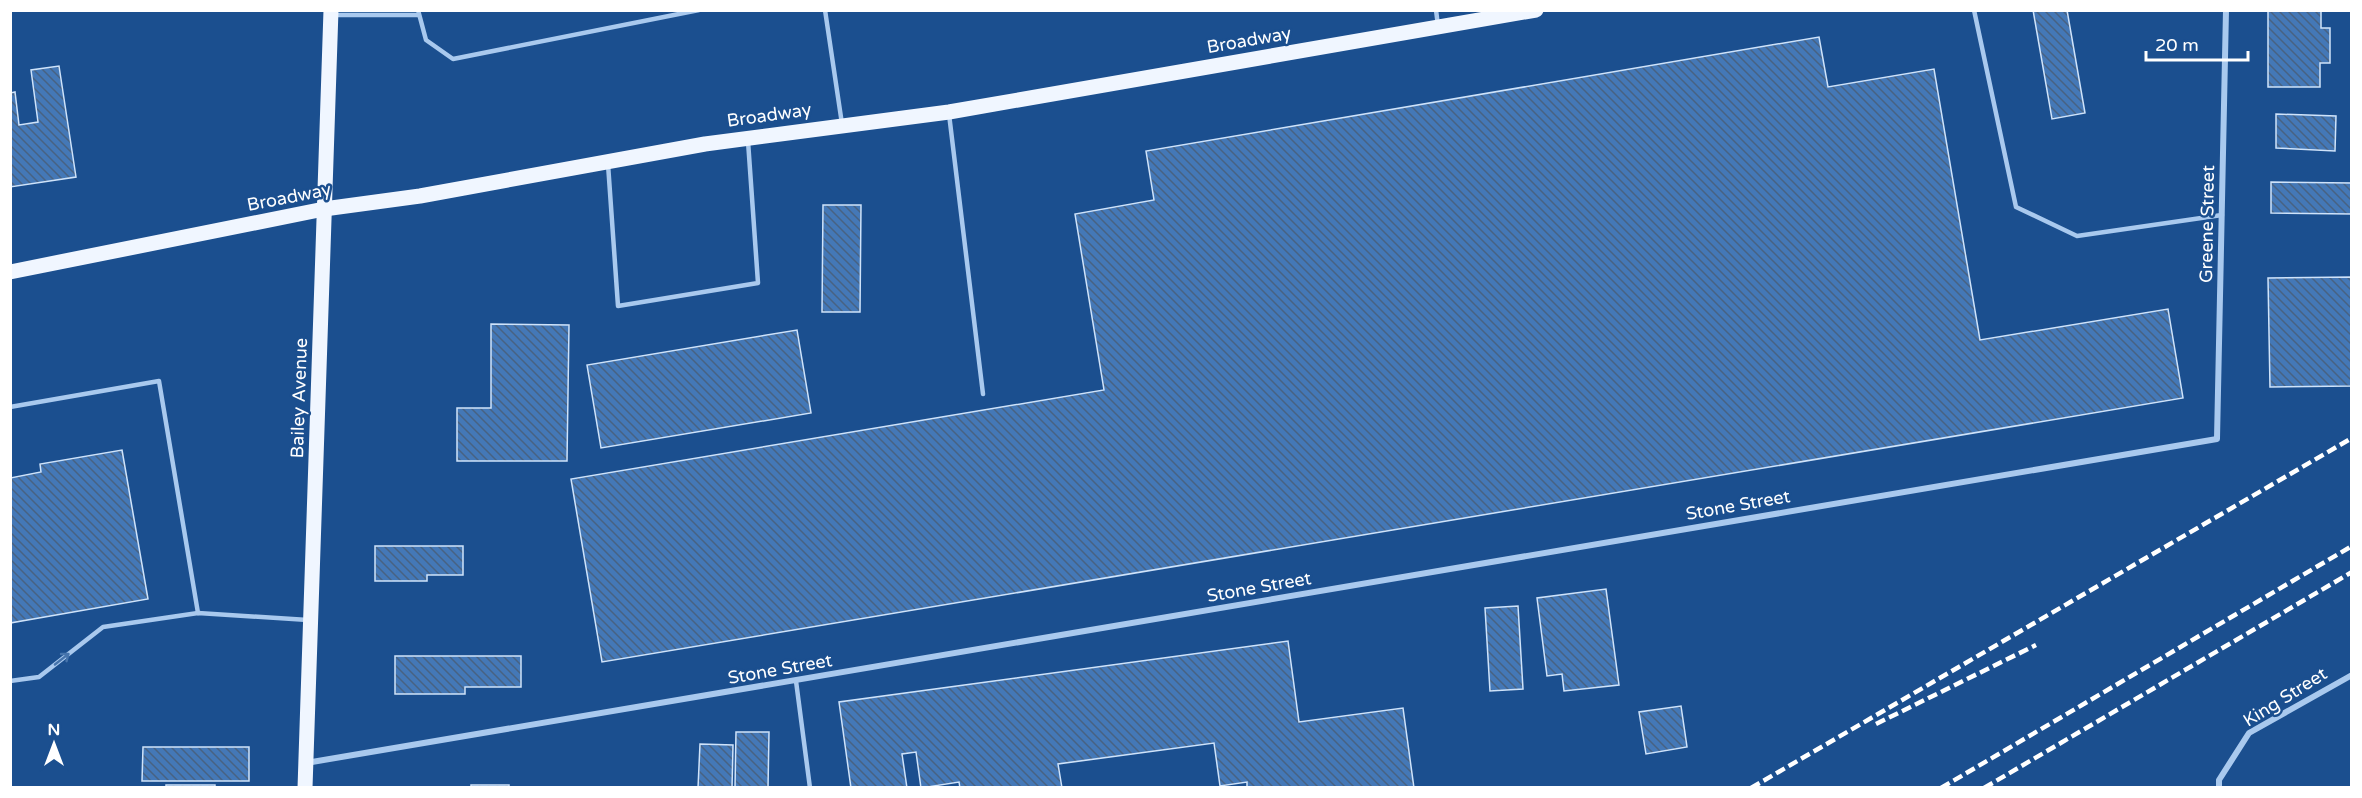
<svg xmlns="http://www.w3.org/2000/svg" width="2362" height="798" font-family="'Varela Round',sans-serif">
	<defs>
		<pattern id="building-back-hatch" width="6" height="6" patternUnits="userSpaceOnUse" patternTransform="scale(1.5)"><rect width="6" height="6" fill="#4478b7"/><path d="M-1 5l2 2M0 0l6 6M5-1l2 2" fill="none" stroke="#486282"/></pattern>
	</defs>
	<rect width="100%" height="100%" fill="#1b4f8f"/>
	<g fill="url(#building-back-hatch)" stroke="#cfe3fa" stroke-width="1.5">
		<path d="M2033,10H2067L2085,113L2052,119Z"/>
		<path d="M2268,10H2321V28H2330V63H2320V87H2268Z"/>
		<path d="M1819,37L1828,87L1934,69L1980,340L2168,309L2183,398L602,662L571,479L1104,390L1075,214L1154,200L1146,151Z"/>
		<path d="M59,66L76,177L10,187V93L15,92L19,125L38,122L31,70Z"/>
		<path d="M2276,114L2336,116L2335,151L2276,148Z"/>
		<path d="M2271,182L2352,183V214L2271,213Z"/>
		<path d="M823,205H861L860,312H822Z"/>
		<path d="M2352,277V386L2270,387L2268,278Z"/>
		<path d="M491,324L569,325L567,461H457V408H491Z"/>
		<path d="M797,330L811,413L601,448L587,365Z"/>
		<path d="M122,450L148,599L10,623V478L41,472L40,464Z"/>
		<path d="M375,546H463V575H427V581H375Z"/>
		<path d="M1606,589L1619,685L1564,691L1562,674L1547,676L1537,598Z"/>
		<path d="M1518,606L1523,689L1490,691L1485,608Z"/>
		<path d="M1288,641L1299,722L1403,708L1414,788H1247V782L1220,786L1214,743L1058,764L1062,788H960L959,782L921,788L916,752L902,754L907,788H851L839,702Z"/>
		<path d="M395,656H521V687H465V694H395Z"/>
		<path d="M1681,706L1687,747L1646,754L1639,712Z"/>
		<path d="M736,732H769L768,788H735Z"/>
		<path d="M700,744L733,745L732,788H698Z"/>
		<path d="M143,747H249V781H142Z"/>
		<rect x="166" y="785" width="49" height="3"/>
		<rect x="471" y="785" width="38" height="3"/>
	</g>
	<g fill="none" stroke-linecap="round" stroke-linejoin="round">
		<g stroke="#a9c9ee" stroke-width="4.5">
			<path d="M418,10L426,40L453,59L699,10"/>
			<path d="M825,10L842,124"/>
			<path d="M1436,10L1438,26"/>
			<path d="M1974,10L2016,207L2077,236L2222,215"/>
			<path d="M334,15H418"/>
			<path d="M949,114L983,394"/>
			<path d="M608,164L618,306L758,283L748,141"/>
			<path d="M10,407L159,381L198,613"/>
			<path d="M10,681L39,677L103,627L198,613L308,620"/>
			<path d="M796,681L810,788"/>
		</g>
		<g stroke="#a9c9ee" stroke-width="6">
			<path d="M306,763L2217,439L2226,10"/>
			<path d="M2219,788V780L2249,733L2352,675"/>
		</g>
		<g stroke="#f0f6ff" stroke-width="15">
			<path d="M10,272L324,209L420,196L705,144L949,112L1536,10"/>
			<path d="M305,788L331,10"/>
		</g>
		<g stroke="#fff" stroke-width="4.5" stroke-dasharray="10 4.5" stroke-linecap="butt">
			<path d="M1876,724L2036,645"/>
			<path d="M1751,788L2352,438"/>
			<path d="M1941,788L2352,546"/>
			<path d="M1984,788L2352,572"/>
		</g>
	</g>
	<defs><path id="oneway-shaft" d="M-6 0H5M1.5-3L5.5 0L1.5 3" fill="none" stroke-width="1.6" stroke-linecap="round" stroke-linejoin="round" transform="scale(1.5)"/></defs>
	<use stroke="#4674ac" href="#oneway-shaft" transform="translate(62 659) rotate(-38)"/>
	<g text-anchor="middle" stroke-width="5" stroke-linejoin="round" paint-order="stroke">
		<g font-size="18" fill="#fff" stroke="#1b4f8f">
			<text transform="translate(1249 40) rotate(-10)" y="6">Broadway</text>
			<text transform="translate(769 115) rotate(-8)" y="6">Broadway</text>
			<text transform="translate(289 197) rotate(-11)" y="6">Broadway</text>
			<text transform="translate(2207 224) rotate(-89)" y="6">Greene Street</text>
			<text transform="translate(299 398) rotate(-88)" y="6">Bailey Avenue</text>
			<text transform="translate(1738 505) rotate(-10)" y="6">Stone Street</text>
			<text transform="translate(1259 587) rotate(-10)" y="6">Stone Street</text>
			<text transform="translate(780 669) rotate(-10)" y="6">Stone Street</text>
			<text transform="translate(2285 697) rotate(-32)" y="6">King Street</text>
		</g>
	</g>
	<rect width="2362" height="798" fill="none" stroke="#ffffff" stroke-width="24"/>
	<g transform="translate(54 744)" stroke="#1b4f8f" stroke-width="4.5" paint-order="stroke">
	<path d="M0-4.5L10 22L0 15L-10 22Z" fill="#ffffff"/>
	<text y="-9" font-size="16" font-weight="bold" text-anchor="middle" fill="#ffffff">N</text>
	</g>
	<path d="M2146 51v9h102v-9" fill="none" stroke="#ffffff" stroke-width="3"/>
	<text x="2155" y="51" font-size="18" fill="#ffffff" stroke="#1b4f8f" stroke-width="4.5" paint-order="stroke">20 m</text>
</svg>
